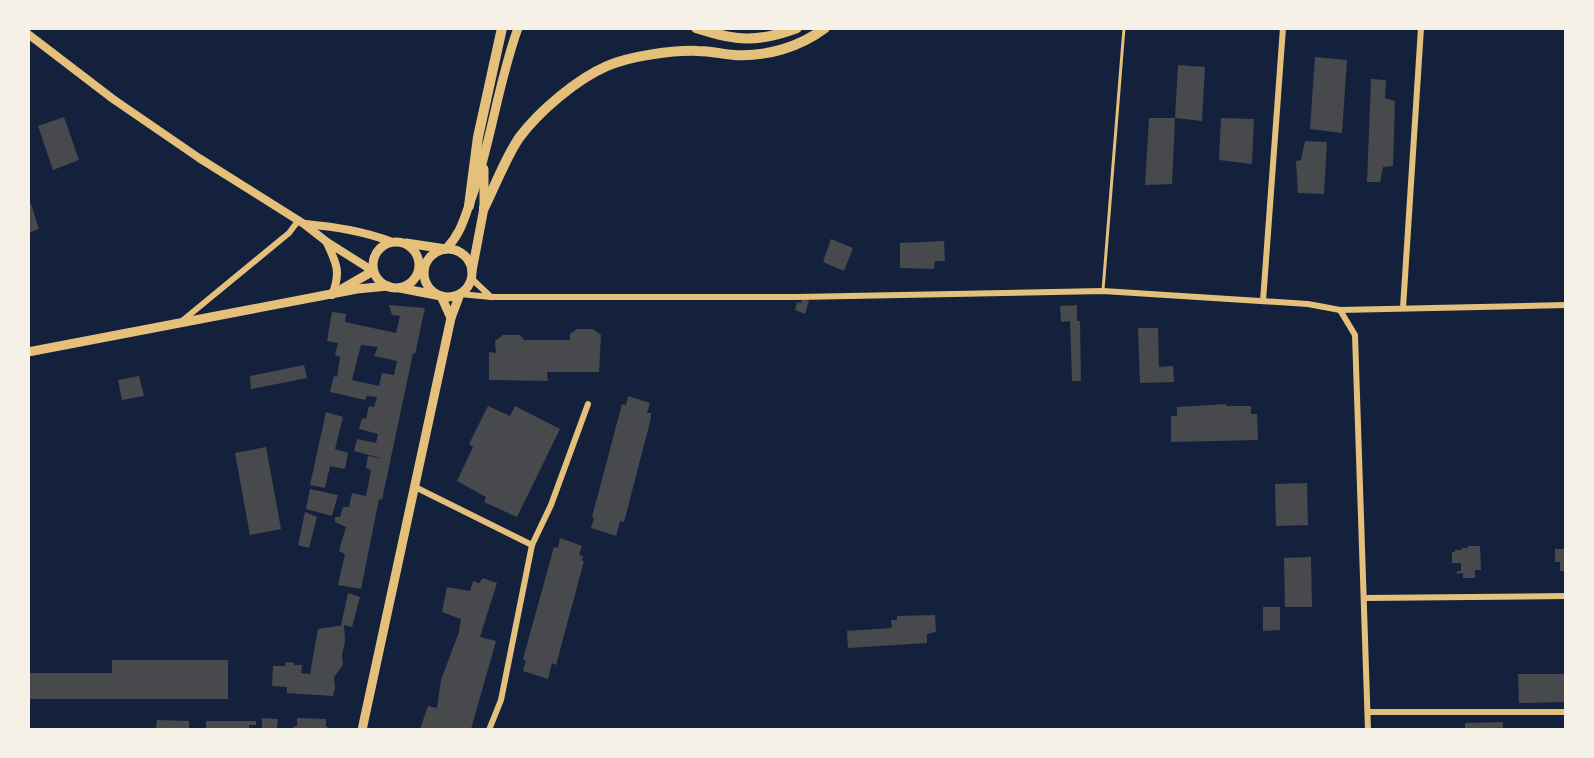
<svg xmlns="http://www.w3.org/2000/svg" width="1594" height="758" font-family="Raleway,sans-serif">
	<rect width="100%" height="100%" fill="#14213d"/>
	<g fill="#48494c" fill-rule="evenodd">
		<path d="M1315,57L1347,60L1342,133L1310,129Z"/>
		<path d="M1178,65L1205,67L1202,121L1175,118Z"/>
		<path d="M1371,79L1386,80L1385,98L1395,101L1393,166L1383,167L1380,182H1367Z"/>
		<path d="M64,117L79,160L53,170L38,126Z"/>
		<path d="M1149,118H1175L1172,184L1145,185Z"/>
		<path d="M1221,118L1254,119L1252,164L1219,160Z"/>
		<path d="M1305,141L1327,142L1324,194L1298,193L1296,161L1301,160Z"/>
		<path d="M31,204L39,229L28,233V205Z"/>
		<path d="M831,239L853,248L844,271L823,262Z"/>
		<path d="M944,241L945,261H935L934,269L900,268V243Z"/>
		<path d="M803,298L809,301L805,314L795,310L797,302L801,303Z"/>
		<path d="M389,305L425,308L415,354L413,353L382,500L379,499L361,589L338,585L345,554L339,551L346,527L335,522V517H340L343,507H349L352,493L366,496L371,470L366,468L368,456L384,459L354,451L357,439L376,443L378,434L359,429L362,418L366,419L369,406L374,407L377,397L367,396L365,400L330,392L334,376L337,377L340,357L335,355L338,343L327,341L332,312L346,314L345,322L396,333L400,316L392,315ZM361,345L378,347L374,356L397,361L394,375L382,373L379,386L352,380Z"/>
		<path d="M1077,305V321H1080L1081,381H1072L1070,321L1061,322L1060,306Z"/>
		<path d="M1138,328H1158L1159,367L1173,366L1174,382L1140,383Z"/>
		<path d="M577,329H593L601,335L599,372H547L548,381L489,380V352L496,353L495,341L503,335H520L524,340H570V334Z"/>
		<path d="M304,365L307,378L251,389L250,376Z"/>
		<path d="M139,376L144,396L122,400L118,380Z"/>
		<path d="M628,396L650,403L647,413H651V418L624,522L620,521L616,536L591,528L594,518L592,517L622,404L626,405Z"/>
		<path d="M1226,404V406H1251V414H1257L1258,440L1171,442V416H1177V407Z"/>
		<path d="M488,406L510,416L515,406L560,429L517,517L484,502L486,497L457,481L473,447L469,444Z"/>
		<path d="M326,412L343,417L335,449L348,453L345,469L330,466L325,488L310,485Z"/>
		<path d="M266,447L281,529L250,535L235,453Z"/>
		<path d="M1307,483L1308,525L1276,526L1275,484Z"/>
		<path d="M310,489L338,495L332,516L306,509Z"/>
		<path d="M305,512L317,517L309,548L298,545Z"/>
		<path d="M560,538L582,546L579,555L583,556L582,561H584L556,665L552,663L548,679L523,671L526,661L523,659L554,547L558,548Z"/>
		<path d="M1468,546H1480L1481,570H1475V578H1463V573L1457,574V571H1461V563H1452V552H1455V550H1462V548H1468Z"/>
		<path d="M1555,549H1566V571H1560V562H1555Z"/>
		<path d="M1311,557L1312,607H1285L1284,558Z"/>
		<path d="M483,578L497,583L480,637L496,641L471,729H420L428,706L437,708L441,680L459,632L461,619L442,612L447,587L470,591L473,581L479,583Z"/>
		<path d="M348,593L360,597L352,627L344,625L345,641L342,655L343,665L334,677L335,688L333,696L287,693V687L272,686L273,666H285L286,662L294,663V665H302L301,673L310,674L318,629L344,625H341Z"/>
		<path d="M1263,607H1280V630L1263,631Z"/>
		<path d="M935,615L936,632L927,634V643L848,648L847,631L892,628L891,620H897V616Z"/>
		<path d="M112,660H228V699H28V673H112Z"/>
		<path d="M1518,674H1566V702L1519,703Z"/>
		<path d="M262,718L278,719L277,729H262Z"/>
		<path d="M297,718L326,719V727H328V729H294V726H297Z"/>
		<path d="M157,720L189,721V729H156Z"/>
		<path d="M206,721H256V725H249V729H206Z"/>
		<path d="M1503,722V729H1465V723Z"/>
	</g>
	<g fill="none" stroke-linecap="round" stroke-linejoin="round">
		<path stroke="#e5c07b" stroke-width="3" d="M1103,290L1124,28"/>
		<g stroke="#e5c07b" stroke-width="6">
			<path d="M472,279L491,297"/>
			<path d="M460,294L491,297H797L1103,291L1308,304L1340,310L1566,305"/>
			<path d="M1263,301L1283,28"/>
			<path d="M1403,308L1421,28"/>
			<path d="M1340,310L1355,335L1368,730"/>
			<path d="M182,321L289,233L298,221"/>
			<path d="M415,487L532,545"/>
			<path d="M1364,598L1566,596"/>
			<path d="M1368,712H1566"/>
			<path d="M489,730L501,700L532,545L551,505L588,404"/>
		</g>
		<g stroke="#e5c07b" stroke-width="8">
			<path d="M28,34L113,99L199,158L304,224L327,242L373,271"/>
			<path d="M306,224C335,227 364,231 392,242"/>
			<path d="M327,243C337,264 341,273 332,295"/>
		</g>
		<g stroke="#e5c07b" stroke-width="9">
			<circle cx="396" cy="265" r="23"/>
			<path d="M406,243L446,249C462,232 464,218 472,197C491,142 498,83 518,28"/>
			<circle cx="448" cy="273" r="24"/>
			<path d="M472,271L484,208V169"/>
			<path d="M400,288L441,296L451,318"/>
			<path d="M342,289L373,271"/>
			<path d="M28,352L357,289L388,286"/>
			<path d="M362,730L451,318L460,294"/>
		</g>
		<g stroke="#e5c07b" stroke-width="10">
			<path d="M696,28C736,41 757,43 797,28"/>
			<path d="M469,206L478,137L502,28"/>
			<path d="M484,208C495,186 506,157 519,138C539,111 577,79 607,66C630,56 673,50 698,51C710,51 722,54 734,55C766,57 800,47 825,28"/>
		</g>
	</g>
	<rect width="1594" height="758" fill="none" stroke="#f6f1e7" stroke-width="60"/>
</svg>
